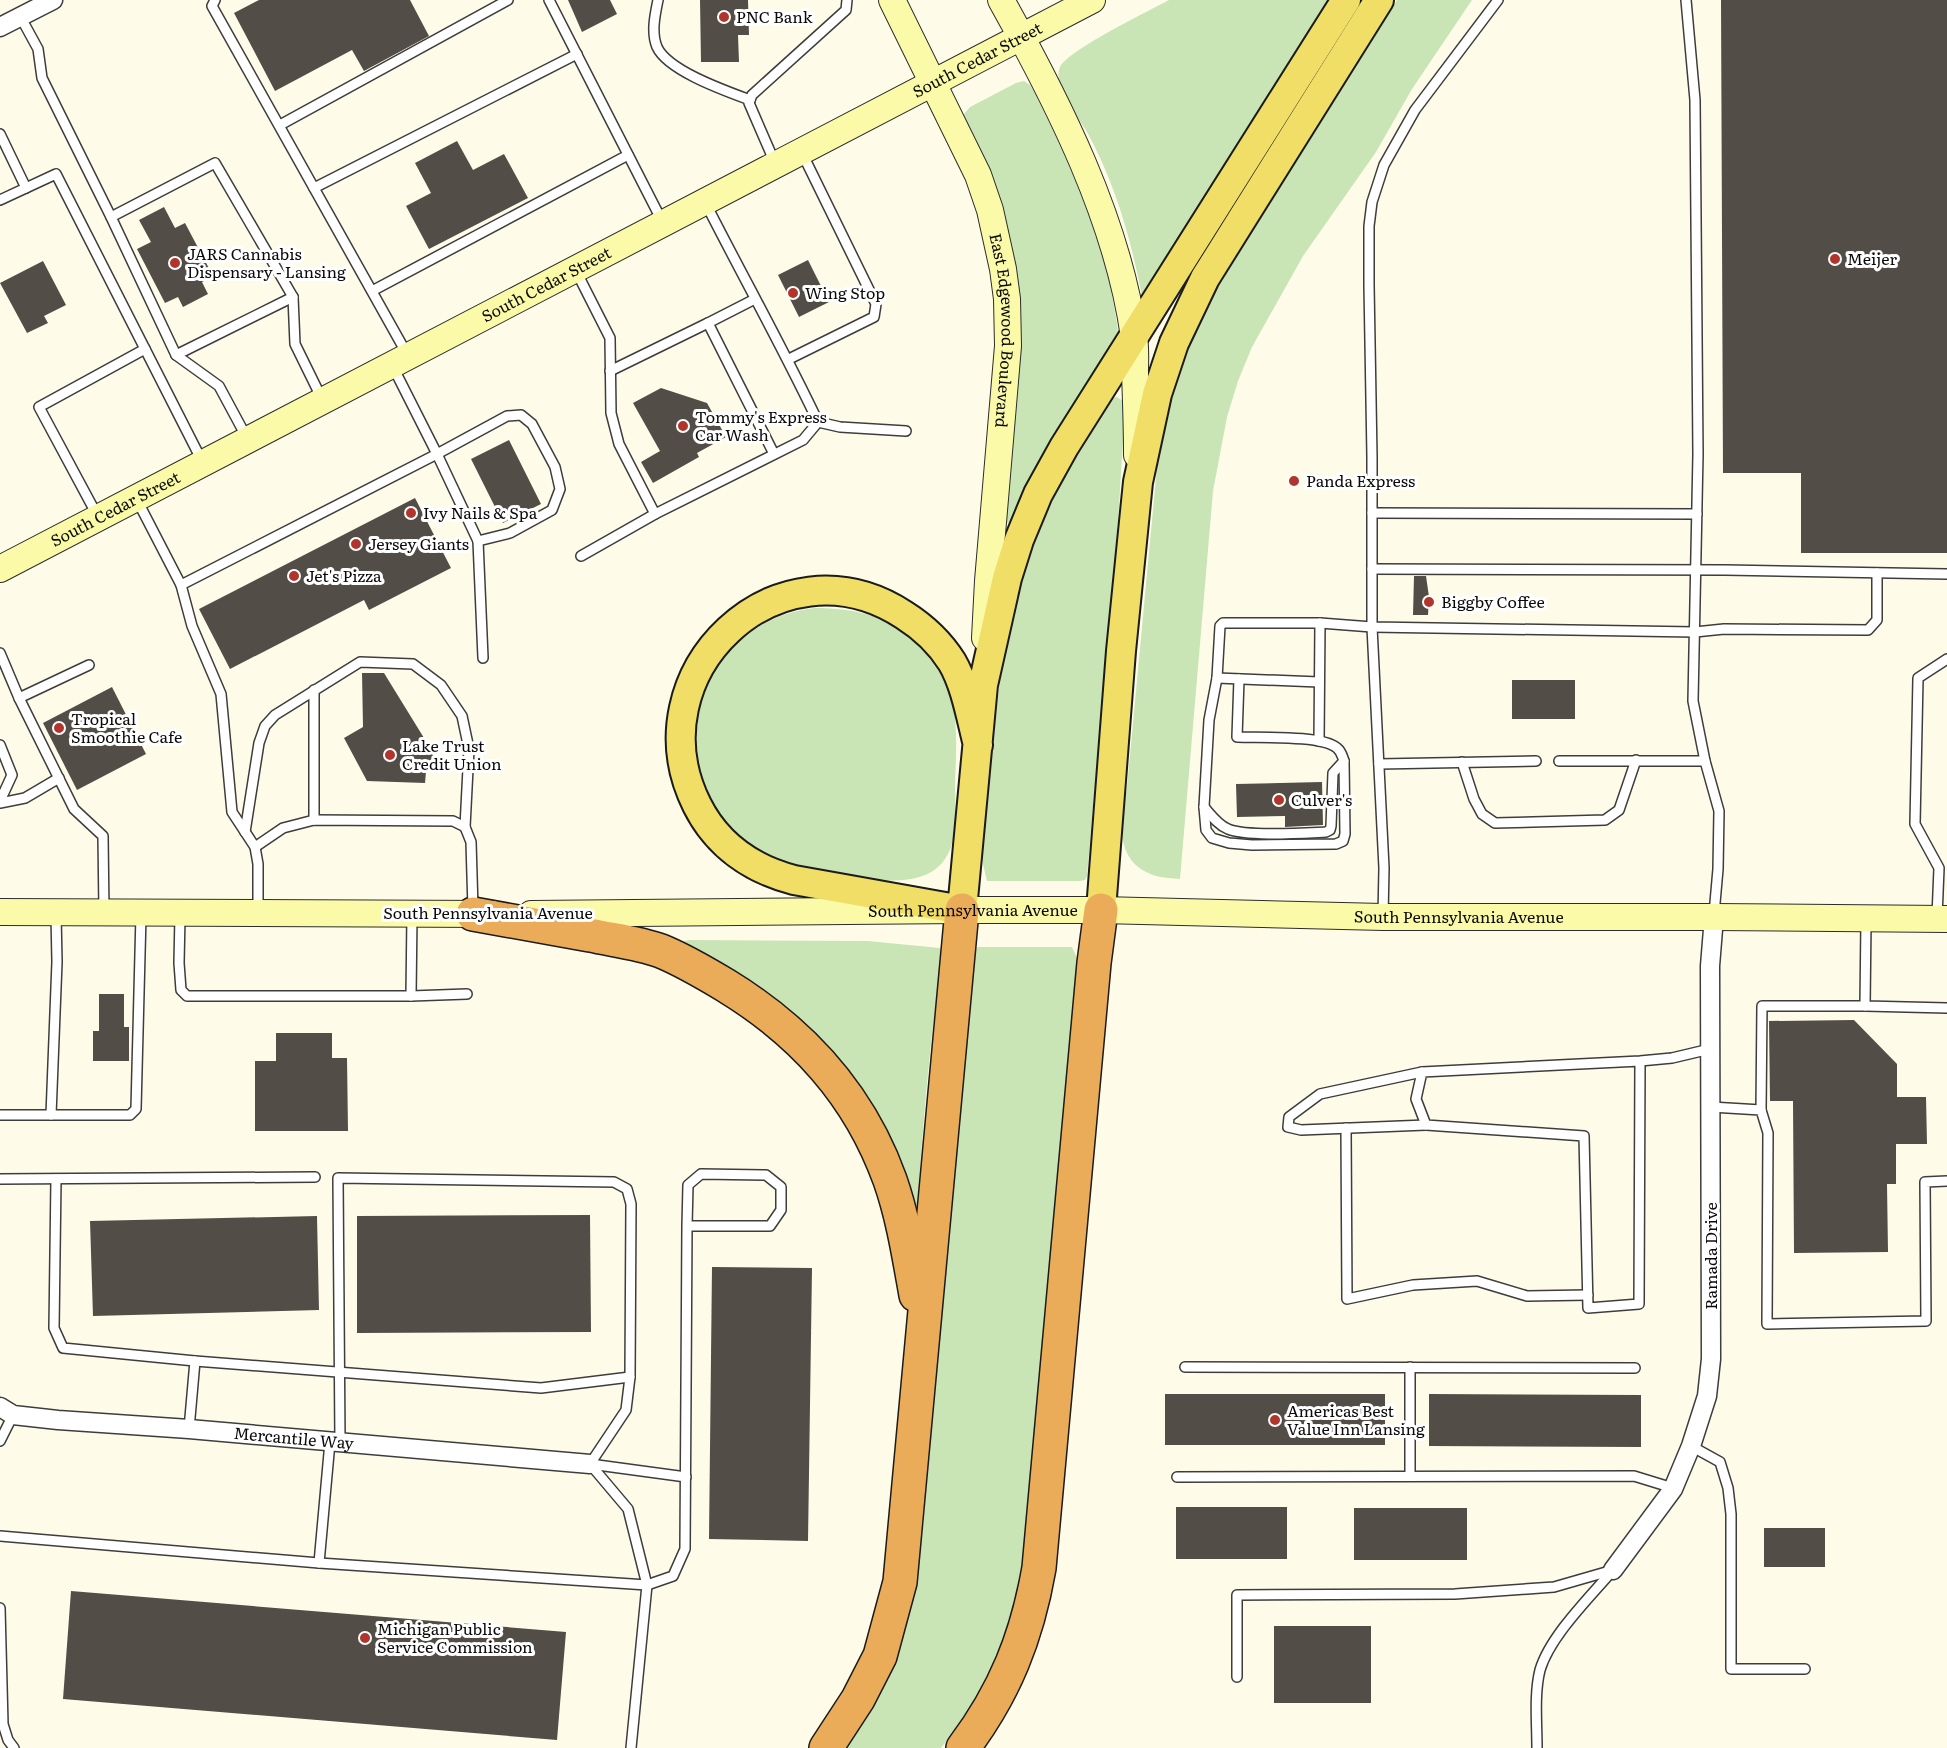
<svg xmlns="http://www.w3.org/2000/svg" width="1947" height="1748" font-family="Literata,serif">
	<rect width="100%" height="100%" fill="#fefce9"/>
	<g fill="#c9e5b6">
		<path d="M1169,0H1330L1144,297L1142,296C1131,239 1115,183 1087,132C1078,116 1052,85 1060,67C1068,50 1149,11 1169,0Z"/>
		<path d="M1397,0H1472L1412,89L1376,152L1303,256L1252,347L1238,381L1227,417L1213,491L1180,879C1172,878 1164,878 1156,876C1113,863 1120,821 1127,787L1157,467L1168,408L1178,376L1199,321L1215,289Z"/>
		<path d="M1024,81L1030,85L1034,91C1071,167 1108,246 1118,332L1117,338L1011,522L1007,523L1005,522L1017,370L964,114L970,107L1016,83Z"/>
		<path d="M1117,397L1123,401L1124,424L1118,522L1087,876L1085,880L1080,881H987L982,860L984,819L1002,663L1015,587L1047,506L1068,467L1111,398Z"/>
		<path d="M815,608C834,608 854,610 873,616C907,627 944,662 952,698C958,725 956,755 955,784C955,807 959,839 945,859C938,870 924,877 911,879C881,884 842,877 812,871C804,870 793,869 785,866C775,862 747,846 738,839C730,831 721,820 715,811C708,802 706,788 702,777C700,770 696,763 695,756C694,749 696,740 696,733C697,666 749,615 815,608Z"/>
		<path d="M689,940L868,941L940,948C948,962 940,982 937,997C927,1066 923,1136 917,1205L914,1211L885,1141L679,942Z"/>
		<path d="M978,947H1072L1078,960L1025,1550C1013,1631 992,1684 941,1748H844L917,1571L923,1527L972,951Z"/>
	</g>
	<g fill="#524d47">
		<path d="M259,0H410L429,36L364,71L352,50L275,91L234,13Z"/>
		<path d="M568,0H610L617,14L582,32Z"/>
		<path d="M700,0H748L749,35H738L739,62H701Z"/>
		<path d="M1721,0H1947V553H1801V473H1723Z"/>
		<path d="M457,141L473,170L504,154L528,198L429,249L406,206L431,193L415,163Z"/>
		<path d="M164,207L175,228L185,223L213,276L202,282L208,294L183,307L178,297L165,303L137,249L151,242L139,220Z"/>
		<path d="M808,260L829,302L799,317L778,275Z"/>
		<path d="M43,261L66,305L44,316L48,323L27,333L0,283Z"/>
		<path d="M661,388L707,403L726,437L697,453L699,457L653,483L641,462L660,451L633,403Z"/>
		<path d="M509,440L541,504L503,523L471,459Z"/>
		<path d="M415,498L451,568L369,610L364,600L230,669L199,609Z"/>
		<path d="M1414,576H1426L1429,597L1428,615H1413Z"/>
		<path d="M362,673H384L440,764L426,772L425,783L367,781L344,738L363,727Z"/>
		<rect x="1512" y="680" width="63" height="39"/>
		<path d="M112,687L146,754L77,790L43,723Z"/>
		<path d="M1322,782L1323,825L1285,827V816L1237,817L1236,784Z"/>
		<path d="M99,994H124V1027H129V1061H93V1031H99Z"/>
		<path d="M1854,1020L1897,1064V1097H1926L1927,1144H1896V1184H1887L1888,1252L1794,1253L1793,1101H1770L1769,1021Z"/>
		<path d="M276,1033H332V1058H347L348,1131H255V1061H276Z"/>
		<path d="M590,1215L591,1332L357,1333V1216Z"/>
		<path d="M317,1216L319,1310L93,1316L90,1221Z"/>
		<path d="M712,1267L812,1268L808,1541L709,1539Z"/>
		<rect x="1165" y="1394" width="220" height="51"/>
		<path d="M1429,1394L1641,1395V1447L1429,1446Z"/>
		<rect x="1176" y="1507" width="111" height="52"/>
		<rect x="1354" y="1508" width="113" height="52"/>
		<rect x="1764" y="1528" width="61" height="39"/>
		<path d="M71,1591L566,1632L557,1740L63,1699Z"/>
		<rect x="1274" y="1626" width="97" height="77"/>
	</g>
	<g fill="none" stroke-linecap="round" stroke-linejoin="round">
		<defs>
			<g id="lane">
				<path d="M215,0L212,6L407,354"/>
				<path d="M549,0L662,221"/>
				<path d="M658,0C655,15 651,32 657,47C668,71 726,91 750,100"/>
				<path d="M1686,0L1695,100L1698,454L1693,701L1705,761L1719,811L1718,869L1714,914"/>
				<path d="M20,16L38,49L42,78L111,217L176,355L219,386L247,438"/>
				<path d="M280,125L508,0"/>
				<path d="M0,134L26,188"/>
				<path d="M775,163L749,103L752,95L846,10L847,0"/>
				<path d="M314,188L577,54"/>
				<path d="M0,200L56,174L202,461"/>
				<path d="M706,204C743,277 783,348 818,422L840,427L906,431"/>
				<path d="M111,217L215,163L293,297L295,344L322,399"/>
				<path d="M576,271L610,338L611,413L619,444L655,514L581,556"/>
				<path d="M372,291L628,155"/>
				<path d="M755,299L708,323L774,454"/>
				<path d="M176,355L293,297"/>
				<path d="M789,359L874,317L876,304L802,153"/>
				<path d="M392,365L437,454L478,541L483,658"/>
				<path d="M610,371L708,323"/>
				<path d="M137,500L181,585L192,626L221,694L232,812L255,847L258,864V911"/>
				<path d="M1372,513L1697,514"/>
				<path d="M655,514L803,440L818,422"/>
				<path d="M97,515L39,407L145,349"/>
				<path d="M1372,569L1725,570L1947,574"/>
				<path d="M181,585L437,454L507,416L521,415L532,424L555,467L560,489L552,510L510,533L478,541"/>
				<path d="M0,653L19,698L74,809L103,836L104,912"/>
				<path d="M1217,678L1319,682"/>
				<path d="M1239,679L1237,737C1260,738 1322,735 1337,748C1342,752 1342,756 1344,761L1345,834L1343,841L1336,844L1252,845L1229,843L1212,838L1206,830L1204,807L1209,720L1217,678L1220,626L1223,623H1320L1372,627L1695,632L1724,629L1868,630L1877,620V573"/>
				<path d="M19,698L89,665"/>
				<path d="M1319,741L1320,623"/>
				<path d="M0,745L12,775L0,801"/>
				<path d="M1559,761H1705"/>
				<path d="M1462,762L1474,799L1482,814L1495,823L1605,820L1619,810L1636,760"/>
				<path d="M1379,764L1536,761"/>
				<path d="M0,803L25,798L59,778"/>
				<path d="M1204,807C1211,815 1218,825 1228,829C1246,837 1304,833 1326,832L1330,830L1331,826L1333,773L1344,761"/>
				<path d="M314,820V690"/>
				<path d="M245,832L259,743L265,726L275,715L360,662L413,664L441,685L462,716L469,749L465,827L471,842L473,909"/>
				<path d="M255,847L283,828L314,820L453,821L465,827"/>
				<path d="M180,916L179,963L181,990L187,996H411L467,994"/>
				<path d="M1383,916L1384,868L1372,627V457L1369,285V226L1372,202L1384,165L1415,110L1498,0"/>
				<path d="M1937,917L1939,868L1915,824L1918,678L1947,659"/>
				<path d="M1866,921L1865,1006L1947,1008"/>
				<path d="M411,996L412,915"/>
				<path d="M1640,1061L1639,1304L1588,1308L1584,1136L1426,1125L1416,1099L1422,1072L1640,1061L1672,1058L1710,1049"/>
				<path d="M1422,1072L1320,1094L1289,1117L1288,1127L1301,1130L1426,1125"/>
				<path d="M1711,1107L1761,1110L1768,1133L1767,1324L1926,1321L1925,1182L1947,1181"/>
				<path d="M1761,1110L1762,1006H1865"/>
				<path d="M0,1115H130L136,1109L141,915"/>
				<path d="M51,1115L57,962L56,915"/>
				<path d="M1346,1128L1347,1299L1413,1285L1477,1281L1527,1296L1588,1295"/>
				<path d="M0,1179L315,1177"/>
				<path d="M56,1179L54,1328L63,1348L195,1361L541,1388L630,1377"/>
				<path d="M1185,1367L1635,1368"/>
				<path d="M1410,1367V1476"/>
				<path d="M189,1429L195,1361"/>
				<path d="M0,1441L13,1415"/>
				<path d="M340,1442L338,1178L614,1182L627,1189L631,1204L630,1377L626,1410L590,1464"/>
				<path d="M1691,1446L1720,1462L1728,1488L1731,1514V1669H1805"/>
				<path d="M590,1464L628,1509L647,1585L631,1748"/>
				<path d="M590,1464L686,1477"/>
				<path d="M1177,1477L1634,1476L1673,1488"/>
				<path d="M0,1536L319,1563L647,1585L673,1576L685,1549L687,1226L688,1185L701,1174L766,1175L781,1187V1210L770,1226H687"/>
				<path d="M319,1563L330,1442"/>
				<path d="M0,1608L3,1724L8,1740L14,1748"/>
				<path d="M1237,1677V1595L1455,1594L1554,1587L1613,1570"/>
				<path d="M1537,1748C1537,1723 1534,1694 1540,1670C1550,1636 1590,1597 1613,1570"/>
			</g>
			<g id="street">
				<path d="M0,27L53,0"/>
				<path id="s1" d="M0,1407L13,1415L58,1420L189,1429L590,1464"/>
				<path d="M1613,1570L1673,1489L1691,1446L1707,1396L1711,1359L1710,966L1714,917"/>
			</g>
			<g id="secondary">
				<path id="s2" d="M892,0L978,175L990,210L1003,269L1007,299L1008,346L988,581L985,638"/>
				<path d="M1001,0C1058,102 1118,220 1134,337C1136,349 1135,361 1135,373C1136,400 1137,428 1137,455"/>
				<path id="s3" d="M0,569L1092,0"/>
				<path d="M0,912L492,914"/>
				<path id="s4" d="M531,914L962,910H1101L1383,917H1714L1947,919"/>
			</g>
			<g id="primary">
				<path d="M978,745C971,718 966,686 952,662C940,643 923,627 904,615C779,533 631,673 697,805C717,845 752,869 794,880L962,910L983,685L1007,578L1019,540L1038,494L1064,447L1346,0"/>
				<path d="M1101,910L1121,651L1138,482L1157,394L1174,343L1205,278L1379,0"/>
			</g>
			<g id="highway">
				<path d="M473,914C512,921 551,928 590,935C613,940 639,943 661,951C683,960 705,973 725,985C802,1032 859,1094 890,1180C903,1217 909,1256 916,1295"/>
				<path d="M826,1748L858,1699L880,1656L900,1582L962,910"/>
				<path d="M963,1748C1005,1692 1027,1637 1039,1568L1094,963L1101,910"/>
			</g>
		</defs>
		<use href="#lane" stroke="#3d3d3d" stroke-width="12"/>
		<use href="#street" stroke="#3d3d3d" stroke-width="21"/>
		<use href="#secondary" stroke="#2c2c2c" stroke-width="28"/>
		<use href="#primary" stroke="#1b1b1b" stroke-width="32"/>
		<use href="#highway" stroke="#1b1b1b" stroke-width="36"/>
		<use href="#lane" stroke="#fff" stroke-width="9"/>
		<use href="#street" stroke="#fff" stroke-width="18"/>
		<use href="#secondary" stroke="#fafaa8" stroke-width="26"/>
		<use href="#primary" stroke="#f0de67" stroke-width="28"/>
		<use href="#highway" stroke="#ebac5a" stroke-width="33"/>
	</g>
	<g fill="#b0352c" stroke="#fff" stroke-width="2">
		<circle cx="724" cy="17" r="6"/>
		<circle cx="1835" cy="259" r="6"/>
		<circle cx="175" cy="263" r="6"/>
		<circle cx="793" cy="293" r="6"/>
		<circle cx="683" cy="426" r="6"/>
		<circle cx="1294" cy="481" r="6"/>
		<circle cx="411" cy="513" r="6"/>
		<circle cx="356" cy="544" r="6"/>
		<circle cx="294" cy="576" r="6"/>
		<circle cx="1429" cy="602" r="6"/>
		<circle cx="59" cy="728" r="6"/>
		<circle cx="390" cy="755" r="6"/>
		<circle cx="1279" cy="800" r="6"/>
		<circle cx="1275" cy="1420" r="6"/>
		<circle cx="365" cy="1638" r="6"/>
	</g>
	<g text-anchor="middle" stroke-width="6" stroke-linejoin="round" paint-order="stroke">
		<g font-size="16" fill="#0a0a0a" stroke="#fff" text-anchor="start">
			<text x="736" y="23">PNC Bank</text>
			<text x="187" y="260">JARS Cannabis<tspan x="187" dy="18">Dispensary - Lansing</tspan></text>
			<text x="1847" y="265">Meijer</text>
			<text x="805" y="299">Wing Stop</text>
			<text x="695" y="423">Tommy's Express<tspan x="695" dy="18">Car Wash</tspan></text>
			<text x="1306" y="487">Panda Express</text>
			<text x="423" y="519">Ivy Nails &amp; Spa</text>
			<text x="368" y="550">Jersey Giants</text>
			<text x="306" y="582">Jet's Pizza</text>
			<text x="1441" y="608">Biggby Coffee</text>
			<text x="71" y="725">Tropical<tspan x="71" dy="18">Smoothie Cafe</tspan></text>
			<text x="402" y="752">Lake Trust<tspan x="402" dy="18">Credit Union</tspan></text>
			<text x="1291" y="806">Culver's</text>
			<text x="1287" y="1417">Americas Best<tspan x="1287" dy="18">Value Inn Lansing</tspan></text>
			<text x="377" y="1635">Michigan Public<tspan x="377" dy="18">Service Commission</tspan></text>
		</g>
		<g font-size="16" fill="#0a0a0a" stroke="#fff">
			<text dy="6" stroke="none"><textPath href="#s3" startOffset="1102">South Cedar Street</textPath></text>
			<text dy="6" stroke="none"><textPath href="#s3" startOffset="616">South Cedar Street</textPath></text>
			<text dy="6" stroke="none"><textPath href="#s2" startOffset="354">East Edgewood Boulevard</textPath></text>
			<text dy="6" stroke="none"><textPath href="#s3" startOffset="130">South Cedar Street</textPath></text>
			<text dy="6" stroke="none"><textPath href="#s4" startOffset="442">South Pennsylvania Avenue</textPath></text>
			<text x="488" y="919">South Pennsylvania Avenue</text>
			<text dy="6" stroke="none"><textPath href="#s4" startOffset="928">South Pennsylvania Avenue</textPath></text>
			<text transform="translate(1711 1256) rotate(-90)" y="6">Ramada Drive</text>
			<text dy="6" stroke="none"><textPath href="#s1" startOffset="297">Mercantile Way</textPath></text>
		</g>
	</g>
</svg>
